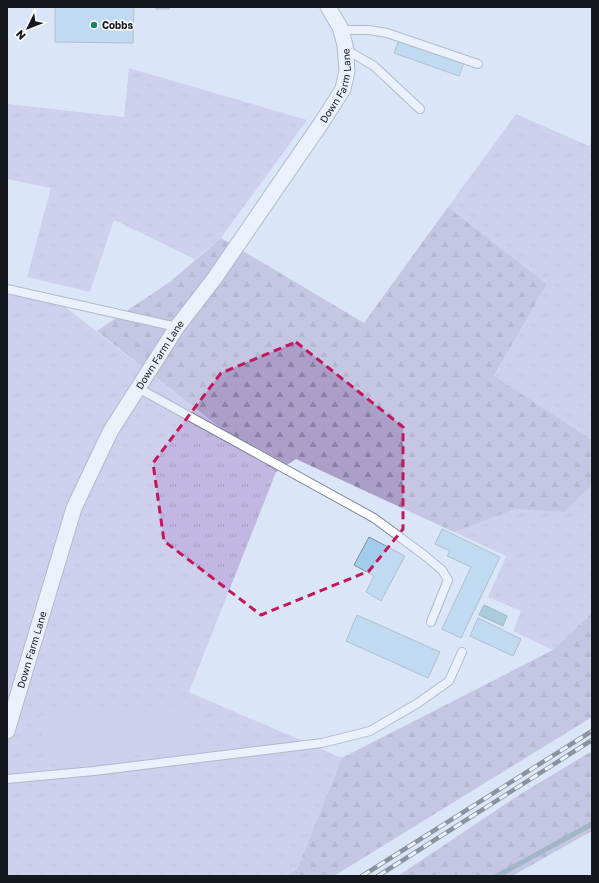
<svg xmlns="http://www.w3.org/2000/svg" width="599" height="883" font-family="'Golos Text',sans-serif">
	<defs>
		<pattern id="grass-tufts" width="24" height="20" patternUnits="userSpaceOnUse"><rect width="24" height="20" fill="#c2b6e2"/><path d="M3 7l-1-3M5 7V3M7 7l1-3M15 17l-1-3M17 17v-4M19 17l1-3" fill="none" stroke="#a69cc1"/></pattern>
		<pattern id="forest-firs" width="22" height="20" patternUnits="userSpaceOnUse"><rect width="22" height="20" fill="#ab9fca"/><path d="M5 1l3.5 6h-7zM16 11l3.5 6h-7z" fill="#8a81a3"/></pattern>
	</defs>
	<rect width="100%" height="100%" fill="#dae6f7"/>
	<g fill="url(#grass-tufts)">
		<path d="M129,68L307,120L221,238L195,259L114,220L90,292L27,277L51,188L7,179V104L124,117Z"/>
		<path d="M516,114L589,146L592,140V440L494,377L547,284L448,207Z"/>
		<path d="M7,292L59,302L276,472L189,692L342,758L297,869L287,876H7Z"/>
		<path d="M592,485V613L553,650L513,631L521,611L488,597L506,556L454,532L515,508L565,512Z"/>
	</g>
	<g fill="url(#forest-firs)">
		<path d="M448,207L547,284L494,376L592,440V485L565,512L515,509L454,532L296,459L276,472L97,331L171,281L221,238L364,323Z"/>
		<path d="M592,613V717L334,876H287L297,869L342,758L553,650Z"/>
		<path d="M592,751V831L512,876H398L519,795Z"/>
	</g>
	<path fill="#c2b6e2" d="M191,703L195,750L45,763L40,716Z"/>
	<path fill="#73aabc" stroke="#577e8d" d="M484,605L507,616L503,626L479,615Z"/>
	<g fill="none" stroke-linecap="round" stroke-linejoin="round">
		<path stroke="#577e8d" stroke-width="5" d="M497,876L592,824"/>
	</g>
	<g fill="#a1cceb" stroke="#7e8f9b">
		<path d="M55,7H134L133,43L55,42Z"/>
		<rect x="156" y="7" width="13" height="2"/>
		<path d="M400,38L465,60L459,76L394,53Z"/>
		<path d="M442,529L500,557L461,638L442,629L471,567L447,556L450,551L435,544Z"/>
		<path d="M369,537L405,556L381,601L366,592L374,576L354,565Z"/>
		<path d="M357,615L440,652L428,678L346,641Z"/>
		<path d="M478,618L521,639L513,656L470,636Z"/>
	</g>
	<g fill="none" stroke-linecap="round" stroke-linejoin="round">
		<defs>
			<g id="service">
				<path d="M341,30H369L387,33L478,64"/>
				<path d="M345,49L374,66L420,109"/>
				<path d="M7,289L177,327"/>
				<path d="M138,388L374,518L424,555L442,570L448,580L431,622"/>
				<path d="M7,779L94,771L322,743L370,731L418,703L449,681L462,652"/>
			</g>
			<g id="minor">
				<path id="s1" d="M7,731L74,508L110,432L177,327L214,279L322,122L343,89L347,71L345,45L340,27L328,7"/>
			</g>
		</defs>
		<use href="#service" stroke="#7b8595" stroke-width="10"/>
		<use href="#minor" stroke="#7b8595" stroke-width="17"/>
		<use href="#service" stroke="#fff" stroke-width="8"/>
		<use href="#minor" stroke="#fff" stroke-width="15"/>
		<defs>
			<g id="rail">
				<path d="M362,876L592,731"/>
				<path d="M378,876L592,740"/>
			</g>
		</defs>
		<use href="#rail" stroke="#2a2e36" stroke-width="4.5"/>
		<use href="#rail" stroke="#fff" stroke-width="3" stroke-dasharray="9" stroke-linecap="butt"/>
	</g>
	<path d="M0 0H599V883H0ZM296,342L403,427V529L369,571L261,615L164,541L153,463L221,373Z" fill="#dae6f7" fill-opacity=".55" fill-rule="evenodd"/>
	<path fill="none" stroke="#c2185b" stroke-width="3" stroke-dasharray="8 5" stroke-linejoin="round" d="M296,342L403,427V529L369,571L261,615L164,541L153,463L221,373Z"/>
	<circle fill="#1a835f" stroke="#fff" stroke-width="1.5" cx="94" cy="25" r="4"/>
	<g text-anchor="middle" stroke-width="3" stroke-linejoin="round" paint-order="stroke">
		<g font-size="10" font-weight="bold" fill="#15191f" stroke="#fff" text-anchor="start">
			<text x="102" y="29">Cobbs</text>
		</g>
		<g font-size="10" fill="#15191f" stroke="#fff">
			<text dy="4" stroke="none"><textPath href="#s1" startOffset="733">Down Farm Lane</textPath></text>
			<text dy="4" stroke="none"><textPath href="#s1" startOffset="409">Down Farm Lane</textPath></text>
			<text dy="4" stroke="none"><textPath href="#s1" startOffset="85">Down Farm Lane</textPath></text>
		</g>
	</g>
	<rect width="599" height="883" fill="none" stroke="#15191f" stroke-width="16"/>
	<g transform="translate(28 28) rotate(227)" stroke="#ffffff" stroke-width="3" paint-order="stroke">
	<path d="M0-3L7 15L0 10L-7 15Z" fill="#15191f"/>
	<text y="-6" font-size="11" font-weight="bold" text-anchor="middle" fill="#15191f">N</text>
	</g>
</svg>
